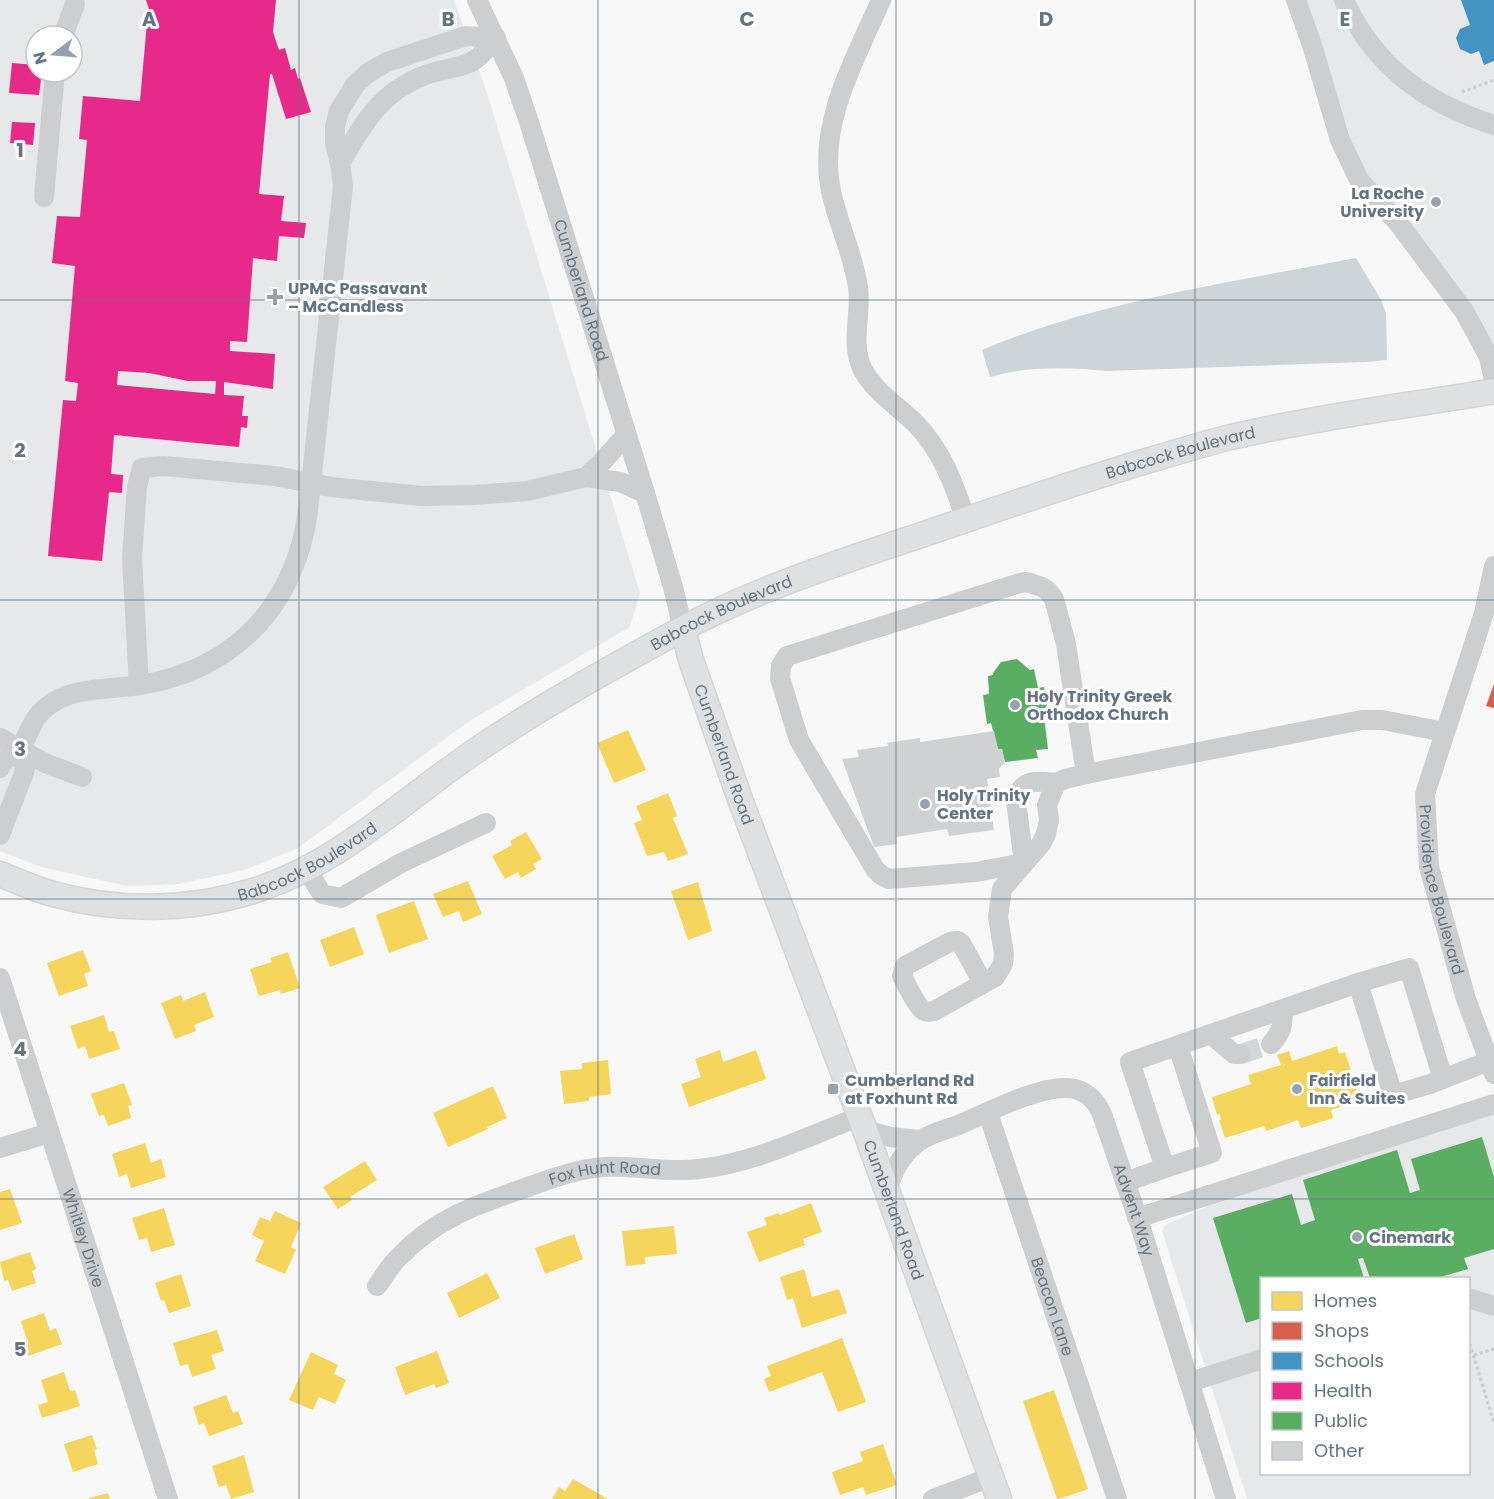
<svg xmlns="http://www.w3.org/2000/svg" width="1494" height="1499" font-family="Poppins,sans-serif">
	<rect width="100%" height="100%" fill="#f8f8f8"/>
	<g fill="#e7e8e9" fill-rule="evenodd">
		<path d="M0,0H454L486,90L640,593L630,627L468,722L298,848L244,870L178,884L127,886L41,867L0,851ZM36,36H72V72H36Z"/>
		<path d="M1296,0H1494V381L1489,357L1359,180Z"/>
		<path d="M1494,1112V1499H1247L1162,1231L1165,1225L1209,1206ZM1262,1278H1468V1474H1262Z"/>
	</g>
	<path fill="#cdd5d8" d="M1356,258L1381,300L1386,313L1387,360L1366,362L1107,371C1069,367 1026,366 990,377L982,350C1097,301 1233,282 1356,258Z"/>
	<g fill="#f6d55c">
		<path d="M628,730L646,770L614,783L597,743Z"/>
		<path d="M668,793L677,816L673,818L688,854L668,861L664,852L647,856L634,823L642,820L636,806Z"/>
		<path d="M526,832L542,859L533,864L536,869L521,878L518,872L505,879L492,856L512,845L510,841Z"/>
		<path d="M468,881L482,914L463,922L459,911L443,917L433,894Z"/>
		<path d="M698,882L712,931L688,940L671,891Z"/>
		<path d="M414,901L428,939L389,953L376,915Z"/>
		<path d="M354,927L364,954L330,967L320,940Z"/>
		<path d="M83,950L91,971L84,974L88,986L59,996L47,963Z"/>
		<path d="M288,952L300,988L281,994L280,990L259,996L250,969L272,962L270,958Z"/>
		<path d="M205,992L214,1017L194,1025L196,1031L175,1039L161,1003L181,995L183,1001Z"/>
		<path d="M104,1015L109,1032L114,1031L120,1049L89,1059L85,1046L78,1049L70,1026Z"/>
		<path d="M1337,1046L1339,1054L1345,1052L1351,1071H1349L1351,1078L1353,1077L1359,1094L1353,1095L1355,1102L1331,1110L1333,1118L1301,1128L1298,1120L1266,1131L1264,1126L1225,1138L1219,1120H1221L1220,1114L1217,1115L1212,1097L1251,1084L1248,1075L1281,1065L1277,1055L1289,1051L1292,1061Z"/>
		<path d="M720,1050L723,1062L756,1050L766,1079L689,1107L681,1084L701,1077L695,1059Z"/>
		<path d="M608,1060L611,1094L589,1097V1101L564,1104L560,1071L582,1069V1063Z"/>
		<path d="M124,1083L132,1105L128,1106L131,1118L108,1126L104,1115L99,1116L91,1094Z"/>
		<path d="M493,1086L507,1118L487,1127L488,1129L448,1147L433,1113Z"/>
		<path d="M145,1143L151,1163L161,1159L166,1177L131,1188L127,1174L119,1177L112,1154Z"/>
		<path d="M365,1161L377,1180L350,1197L352,1200L338,1209L323,1187Z"/>
		<path d="M10,1189L22,1223L0,1230V1192Z"/>
		<path d="M811,1203L822,1232L803,1239L805,1245L759,1262L747,1232L767,1225L764,1218L779,1213L780,1215Z"/>
		<path d="M164,1208L175,1245L151,1252L147,1238L139,1240L132,1218Z"/>
		<path d="M275,1211L301,1223L291,1247L296,1250L285,1274L255,1261L264,1241L252,1235L260,1217L270,1221Z"/>
		<path d="M674,1226L677,1254L645,1257V1264L626,1266L622,1231Z"/>
		<path d="M574,1234L583,1259L545,1274L535,1248Z"/>
		<path d="M30,1252L36,1269L32,1271L36,1283L12,1291L8,1280L4,1281L0,1262Z"/>
		<path d="M804,1269L812,1297L839,1289L847,1313L802,1328L793,1298L787,1300L780,1277Z"/>
		<path d="M487,1273L500,1298L459,1318L447,1293Z"/>
		<path d="M181,1274L191,1306L169,1313L164,1300L161,1301L155,1283Z"/>
		<path d="M44,1313L50,1331L56,1328L62,1344L22,1358L17,1343L27,1340L21,1321Z"/>
		<path d="M217,1330L224,1351L211,1355L216,1369L192,1377L188,1364L180,1366L173,1343Z"/>
		<path d="M842,1338L866,1402L838,1412L822,1372L769,1392L764,1379L771,1376L767,1366Z"/>
		<path d="M437,1351L449,1383L436,1388L434,1384L405,1395L395,1367Z"/>
		<path d="M311,1352L338,1365L334,1374L346,1380L335,1404L319,1397L313,1410L289,1400Z"/>
		<path d="M64,1372L70,1391L75,1390L80,1406L42,1418L38,1405L48,1402L41,1380Z"/>
		<path d="M1054,1390L1088,1489L1059,1499H1057L1023,1401Z"/>
		<path d="M226,1395L233,1413L238,1411L243,1424L209,1436L204,1423L199,1425L193,1407Z"/>
		<path d="M92,1435L97,1449L94,1450L98,1464L73,1472L64,1444Z"/>
		<path d="M883,1444L897,1485L866,1495L863,1487L840,1495L832,1472L863,1461L860,1452Z"/>
		<path d="M244,1455L254,1492L231,1499L226,1485L219,1487L212,1466Z"/>
		<path d="M573,1479L608,1499H552L559,1487L565,1491Z"/>
		<path d="M108,1493L110,1499H89V1498Z"/>
	</g>
	<path fill="#d6604d" d="M1494,684V708L1486,706Z"/>
	<path fill="#4393c3" d="M1461,0H1494V61L1484,65L1479,51L1471,54L1460,49L1456,38L1460,29L1470,25Z"/>
	<g fill="#e7298a" fill-rule="evenodd">
		<path d="M146,0H276L273,32L279,50L285,48L291,70L295,68L298,79L300,78L311,112L286,119L272,74H270L259,194L284,196L281,221L306,223L304,238L279,236L277,261L253,258L247,342L230,341V351L275,354L273,389L224,382V395L244,396L242,416H248L247,428L241,427L239,447L114,435L111,474L123,475L122,493L109,492L102,561L48,556L63,400L76,401L78,383L65,381L75,266L52,263L57,216L80,217L87,140L79,139L83,96L140,101L147,22H153ZM118,371L149,373L188,381H216L215,394L117,385Z"/>
		<path d="M12,63L36,65V72H42L39,95L9,93Z"/>
		<path d="M12,122L35,123L33,145L10,143Z"/>
	</g>
	<g fill="#5aae61">
		<path d="M1017,659L1030,670L1034,669L1038,688L1044,687L1048,715L1044,716L1048,749L1036,750L1038,758L1005,762L1002,749H998L991,723L987,724L983,695L989,694L988,676L993,675V673L1001,662Z"/>
		<path d="M1482,1137L1494,1177V1249L1464,1258L1468,1269L1437,1278H1370L1363,1258L1358,1259L1364,1278H1262V1318L1246,1323L1213,1218L1292,1194L1301,1225L1315,1220L1303,1180L1397,1150L1410,1193L1420,1190L1411,1159Z"/>
	</g>
	<path fill="#cfd1d3" d="M994,731L998,749H1002L1005,762L999,769L1000,777L987,779L994,830L949,836L947,829L896,837L897,844L874,847L842,759L859,757L857,750L888,746L887,743L920,738V742Z"/>
	<g fill="none" stroke-linecap="round" stroke-linejoin="round">
		<path stroke="#d3d7db" stroke-width="20" stroke-dasharray="20 10" stroke-linecap="butt" d="M1241,1054L1271,1044"/>
		<defs>
			<g id="major">
				<path id="s7" d="M683,629L691,660L741,802L865,1130L999,1499"/>
				<path id="s8" d="M0,874C17,881 35,889 53,894C118,912 189,911 253,891C337,865 400,803 471,754C538,708 609,669 680,630C756,589 840,562 921,535C1001,508 1080,480 1160,457C1184,450 1207,443 1231,437C1318,417 1406,406 1494,391"/>
			</g>
		</defs>
		<use href="#major" stroke="#d4d5d6" stroke-width="27"/>
		<g stroke="#cacbcc" stroke-width="3" stroke-dasharray="3 3" stroke-linecap="butt">
			<path d="M1462,92L1494,80"/>
			<path d="M1468,1338L1494,1423"/>
			<path d="M1474,1355L1494,1349"/>
		</g>
		<g stroke="#cdcecf" stroke-width="20">
			<path id="s1" d="M477,0L514,78L530,125L645,493L673,587L683,629"/>
			<path d="M881,0C856,58 819,120 830,186C836,220 853,252 858,287C862,313 850,342 862,368C873,391 898,406 916,424C942,451 954,484 966,520"/>
			<path d="M1296,0L1312,45L1340,140L1359,180L1399,224L1464,311L1489,357L1494,381"/>
			<path d="M1344,0C1375,67 1425,103 1494,125"/>
			<path d="M63,36L75,4"/>
			<path d="M340,163C364,123 379,93 425,75C440,69 459,69 473,61C482,56 489,45 496,38"/>
			<path d="M44,197L55,72"/>
			<path d="M586,477L620,482L645,493"/>
			<path id="s2" d="M1494,566L1484,613L1425,794L1429,867L1466,999L1494,1074"/>
			<path d="M139,685L132,558L137,487L142,468L163,466L275,476L331,487L422,496L474,495L527,491L586,477L602,462L626,435"/>
			<path d="M0,738L47,764L82,777"/>
			<path d="M0,768C5,755 14,756 21,746C32,730 31,718 49,705C75,686 111,690 141,685C228,670 286,616 305,529C308,514 309,499 311,484L343,186L340,163L335,143V126L339,111L355,85L368,73L387,62L466,36L496,38"/>
			<path d="M1056,783C1037,781 1021,778 1016,801L1024,863L976,872L889,879L881,875L875,869L799,740L780,678L781,666L787,656L1020,583L1027,582L1042,587L1048,591L1054,599L1066,644L1086,774"/>
			<path d="M0,835L25,770L20,747"/>
			<path d="M307,870L322,894L341,898L401,863L486,823"/>
			<path id="s3" d="M0,978L168,1499"/>
			<path d="M983,983L961,943L958,941L950,942L905,966L902,976C906,984 917,1007 924,1011C927,1013 931,1011 934,1011L995,977L1003,964L1004,954L998,917L1002,889L1041,844L1046,834L1049,820L1047,805L1056,783L1065,779L1086,774L1362,720H1382L1445,732"/>
			<path d="M1358,983L1409,968L1443,1079"/>
			<path d="M1212,1035L1234,1054H1241"/>
			<path d="M1271,1044C1281,1033 1284,1025 1282,1010"/>
			<path id="s4" d="M988,1113L1117,1499"/>
			<path d="M865,1130L890,1137L920,1140"/>
			<path d="M0,1148L49,1133"/>
			<path d="M1165,1168L1212,1153L1178,1046"/>
			<path d="M1125,1182L1165,1168L1130,1062L1358,983L1393,1095L1430,1084L1489,1061"/>
			<path id="s5" d="M887,1191C893,1170 901,1155 918,1142C928,1134 944,1130 956,1126C985,1114 1037,1086 1068,1088C1085,1089 1096,1100 1102,1114L1138,1219L1226,1499"/>
			<path d="M1137,1218L1494,1104"/>
			<path id="s6" d="M377,1286C384,1277 390,1265 399,1257C436,1218 476,1205 525,1188C551,1179 576,1169 604,1167C636,1165 668,1173 699,1169C755,1163 808,1136 859,1117"/>
			<path d="M1468,1298L1494,1306"/>
			<path d="M1190,1382L1262,1359"/>
			<path d="M933,1499L991,1477"/>
		</g>
		<use href="#major" stroke="#e0e1e2" stroke-width="24"/>
	</g>
	<path fill="none" stroke="#637483" stroke-width="1.5" stroke-opacity="0.55" d="M299,0V1499M598,0V1499M896,0V1499M1195,0V1499M0,300H1494M0,600H1494M0,899H1494M0,1199H1494"/>
	<g fill="#97a2ac" stroke="#fff" stroke-width="2">
		<circle cx="1436" cy="202" r="6"/>
		<path d="M272 288h6v6h6v6h-6v6h-6v-6h-6v-6h6z"/>
		<circle cx="1015" cy="705" r="6"/>
		<circle cx="925" cy="804" r="6"/>
		<rect x="827" y="1083" width="12" height="12" rx="3"/>
		<circle cx="1297" cy="1089" r="6"/>
		<circle cx="1357" cy="1237" r="6"/>
	</g>
	<g text-anchor="middle" stroke-width="6" stroke-linejoin="round" paint-order="stroke">
		<g font-size="16" font-weight="bold" fill="#637483" stroke="#fff" text-anchor="start">
			<text x="1424" y="199" text-anchor="end">La Roche<tspan x="1424" dy="18">University</tspan></text>
			<text x="288" y="294">UPMC Passavant<tspan x="288" dy="18">– McCandless</tspan></text>
			<text x="1027" y="702">Holy Trinity Greek<tspan x="1027" dy="18">Orthodox Church</tspan></text>
			<text x="937" y="801">Holy Trinity<tspan x="937" dy="18">Center</tspan></text>
			<text x="845" y="1086">Cumberland Rd<tspan x="845" dy="18">at Foxhunt Rd</tspan></text>
			<text x="1309" y="1086">Fairfield<tspan x="1309" dy="18">Inn &amp; Suites</tspan></text>
			<text x="1369" y="1243">Cinemark</text>
		</g>
		<g font-size="16" fill="#637483" stroke="#fff">
			<text dy="6" stroke="none"><textPath href="#s1" startOffset="309">Cumberland Road</textPath></text>
			<text dy="6" stroke="none"><textPath href="#s8" startOffset="1293">Babcock Boulevard</textPath></text>
			<text dy="6" stroke="none"><textPath href="#s8" startOffset="806">Babcock Boulevard</textPath></text>
			<text dy="6" stroke="none"><textPath href="#s7" startOffset="132">Cumberland Road</textPath></text>
			<text dy="6" stroke="none"><textPath href="#s8" startOffset="321">Babcock Boulevard</textPath></text>
			<text dy="6" stroke="none"><textPath href="#s2" startOffset="336">Providence Boulevard</textPath></text>
			<text dy="6" stroke="none"><textPath href="#s6" startOffset="264">Fox Hunt Road</textPath></text>
			<text dy="6" stroke="none"><textPath href="#s7" startOffset="618">Cumberland Road</textPath></text>
			<text dy="6" stroke="none"><textPath href="#s5" startOffset="366">Advent Way</textPath></text>
			<text dy="6" stroke="none"><textPath href="#s3" startOffset="273">Whitley Drive</textPath></text>
			<text dy="6" stroke="none"><textPath href="#s4" startOffset="204">Beacon Lane</textPath></text>
		</g>
	</g>
	<g font-size="20" text-anchor="middle" font-weight="bold" fill="#637483" stroke="#fff" stroke-width="6" stroke-linejoin="round" paint-order="stroke">
		<text x="149" y="26">A</text>
		<text x="448" y="26">B</text>
		<text x="747" y="26">C</text>
		<text x="1046" y="26">D</text>
		<text x="1345" y="26">E</text>
		<text x="20" y="157">1</text>
		<text x="20" y="457">2</text>
		<text x="20" y="756">3</text>
		<text x="20" y="1056">4</text>
		<text x="20" y="1356">5</text>
	</g>
	<rect x="1260" y="1277" width="210" height="198" fill="#ffffff" stroke="#c1c7cd" stroke-width="1.5"/>
	<rect x="1272" y="1292" width="30" height="18" fill="#f6d55c" stroke="#c1c7cd" stroke-width="1.5"/>
	<text x="1314" y="1307" font-size="18" fill="#637483">Homes</text>
	<rect x="1272" y="1322" width="30" height="18" fill="#d6604d" stroke="#c1c7cd" stroke-width="1.5"/>
	<text x="1314" y="1337" font-size="18" fill="#637483">Shops</text>
	<rect x="1272" y="1352" width="30" height="18" fill="#4393c3" stroke="#c1c7cd" stroke-width="1.5"/>
	<text x="1314" y="1367" font-size="18" fill="#637483">Schools</text>
	<rect x="1272" y="1382" width="30" height="18" fill="#e7298a" stroke="#c1c7cd" stroke-width="1.5"/>
	<text x="1314" y="1397" font-size="18" fill="#637483">Health</text>
	<rect x="1272" y="1412" width="30" height="18" fill="#5aae61" stroke="#c1c7cd" stroke-width="1.5"/>
	<text x="1314" y="1427" font-size="18" fill="#637483">Public</text>
	<rect x="1272" y="1442" width="30" height="18" fill="#cfd1d3" stroke="#c1c7cd" stroke-width="1.5"/>
	<text x="1314" y="1457" font-size="18" fill="#637483">Other</text>
	<g transform="translate(54 54) rotate(254)"><circle r="28" fill="#ffffff" stroke="#c1c7cd" stroke-width="1.5"/>
	<path d="M0-4.5L10 22L0 15L-10 22Z" fill="#97a2ac"/>
	<text y="-9" font-size="16" font-weight="bold" text-anchor="middle" fill="#637483">N</text>
	</g>
</svg>
